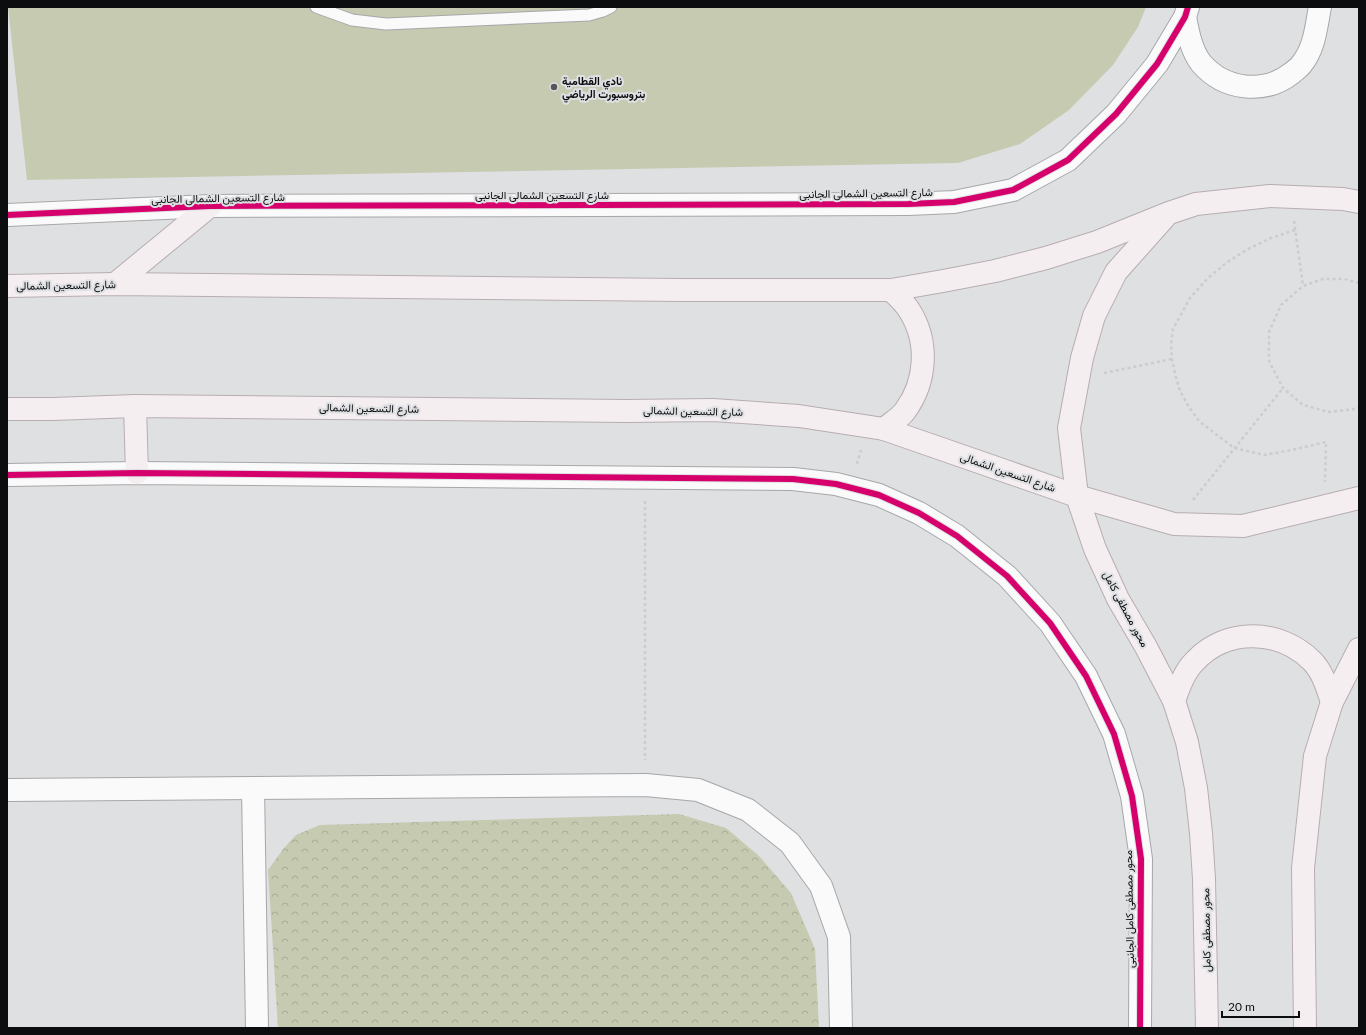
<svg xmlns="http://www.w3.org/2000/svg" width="1366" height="1035" font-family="Lato,Vazirmatn,sans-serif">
	<defs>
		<pattern id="forest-crowns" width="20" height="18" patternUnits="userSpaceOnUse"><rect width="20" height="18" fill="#c5cab1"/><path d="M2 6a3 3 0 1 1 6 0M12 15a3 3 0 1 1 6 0" fill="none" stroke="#a8ac97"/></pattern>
	</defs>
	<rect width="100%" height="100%" fill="#dfe0e2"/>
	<path fill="#c5cab1" d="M8,7H1146L1138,27L1113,65L1069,110L1020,144L958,163L27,180Z"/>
	<path fill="url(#forest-crowns)" d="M679,814L726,828L759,856L791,893L815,949L819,1028H278L268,870L284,848L296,835L320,825Z"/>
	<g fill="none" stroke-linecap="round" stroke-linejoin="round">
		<defs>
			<path id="service" d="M316,7L352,20L386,24L589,15L603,11L611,7"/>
			<g id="minor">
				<path d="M253,788L257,1028"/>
				<path d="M7,790L646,785L698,790L748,810L790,843L821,886L839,937L841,1028"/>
			</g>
			<g id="tertiary">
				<path d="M1185,17C1188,32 1191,50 1201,63C1224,90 1264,95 1292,73C1295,70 1299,68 1301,65C1315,48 1316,27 1320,7"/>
				<path d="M7,215L210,206L908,204L954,202L1013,190L1068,160L1116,114L1157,64L1185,17L1188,7"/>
				<path d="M7,475L137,473L793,479L836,484L879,495L919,513L957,536L1007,576L1050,623L1086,676L1114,734L1132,796L1141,859L1140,1028"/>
			</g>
			<g id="primary">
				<path d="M1165,217L1116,272L1094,316L1082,358L1069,428L1077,496L1095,549L1118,599L1146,647L1174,701L1187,742L1196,788L1201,833L1204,879L1207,1028"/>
				<path d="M115,284L210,206"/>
				<path d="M7,286L115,284L681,290H891L943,281L995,271L1046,258L1097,242L1169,213L1196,204L1270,196L1343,199L1359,202"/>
				<path d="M135,406L137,473"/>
				<path d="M7,409H53L135,406L626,411L713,410L799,416L884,429L1077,496L1174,524L1243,526L1359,498"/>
				<path d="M884,429C891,423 900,418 905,411C927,381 929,341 909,310C905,303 897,296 891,290"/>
				<path d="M1174,701C1179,687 1184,672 1195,661C1227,627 1280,629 1312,661C1323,672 1327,688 1332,702"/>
				<path d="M1305,1028L1303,868L1315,756L1332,702L1359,649"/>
			</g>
		</defs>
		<use href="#service" stroke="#a6a7a9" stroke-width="13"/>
		<use href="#minor" stroke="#a6a7a9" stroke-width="24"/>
		<use href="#tertiary" stroke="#a6a7a9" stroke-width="24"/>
		<use href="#primary" stroke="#b7adb1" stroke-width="24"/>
		<g stroke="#ccccce" stroke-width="2.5" stroke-dasharray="3 3" stroke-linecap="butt">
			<path d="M1294,221L1303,286"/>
			<path d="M1295,230L1271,238L1248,249L1226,263L1207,279L1190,298L1173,329L1171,344L1172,359L1175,374L1180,391L1189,407L1199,421L1234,448L1264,455L1292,450L1326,442L1325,482"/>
			<path d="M1359,283L1344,279H1323L1303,286L1281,305L1269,332V361L1283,388L1303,405L1329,412L1355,409L1359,407"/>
			<path d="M1104,373L1172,359"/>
			<path d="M857,464L861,450"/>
			<path d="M1193,500L1283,388"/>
			<path d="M645,501V760"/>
		</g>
		<use href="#service" stroke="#fafafb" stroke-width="11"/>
		<use href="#minor" stroke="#fafafb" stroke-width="22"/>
		<use href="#tertiary" stroke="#fafafb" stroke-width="22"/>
		<use href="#primary" stroke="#f4eef0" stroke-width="22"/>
		<defs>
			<g id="cycleway">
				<path d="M7,215L210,206L908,204L954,202L1013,190L1068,160L1116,114L1157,64L1185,17L1188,7"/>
				<path d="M7,475L137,473L793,479L836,484L879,495L919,513L957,536L1007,576L1050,623L1086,676L1114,734L1132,796L1141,859L1140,1028"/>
			</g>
		</defs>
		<use href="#cycleway" stroke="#dee0e3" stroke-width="8"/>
		<use href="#cycleway" stroke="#d6006c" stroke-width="6"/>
	</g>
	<circle fill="#565758" stroke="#dee0e3" stroke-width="1.5" cx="554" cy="87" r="4"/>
	<g text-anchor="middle" stroke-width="4" stroke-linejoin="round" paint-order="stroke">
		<g font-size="11" font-weight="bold" fill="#0c0d0e" stroke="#dee0e3" text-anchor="start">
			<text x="562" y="85">نادي القطامية<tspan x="562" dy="13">بتروسبورت الرياضي</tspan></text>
		</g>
		<g font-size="11" fill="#0c0d0e" stroke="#dee0e3">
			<text transform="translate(866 193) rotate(-1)" y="4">شارع التسعين الشمالى الجانبى</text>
			<text x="542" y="199">شارع التسعين الشمالى الجانبى</text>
			<text transform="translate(218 198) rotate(-1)" y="4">شارع التسعين الشمالى الجانبى</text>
			<text transform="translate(66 285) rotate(-1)" y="4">شارع التسعين الشمالى</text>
			<text transform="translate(369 408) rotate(1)" y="4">شارع التسعين الشمالى</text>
			<text transform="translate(693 411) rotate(1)" y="4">شارع التسعين الشمالى</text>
			<text transform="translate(1008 472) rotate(19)" y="4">شارع التسعين الشمالى</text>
			<text transform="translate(1126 609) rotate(62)" y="4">محور مصطفى كامل</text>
			<text transform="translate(1129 909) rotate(-91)" y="4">محور مصطفى كامل الجانبى</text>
			<text transform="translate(1206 930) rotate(-91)" y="4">محور مصطفى كامل</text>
		</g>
	</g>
	<rect width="1366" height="1035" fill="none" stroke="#0c0d0e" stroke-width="16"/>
	<path d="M1222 1011v6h77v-6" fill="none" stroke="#0c0d0e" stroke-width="2"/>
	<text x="1228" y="1011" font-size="12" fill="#0c0d0e" stroke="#dee0e3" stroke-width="3" paint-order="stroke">20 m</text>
</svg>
